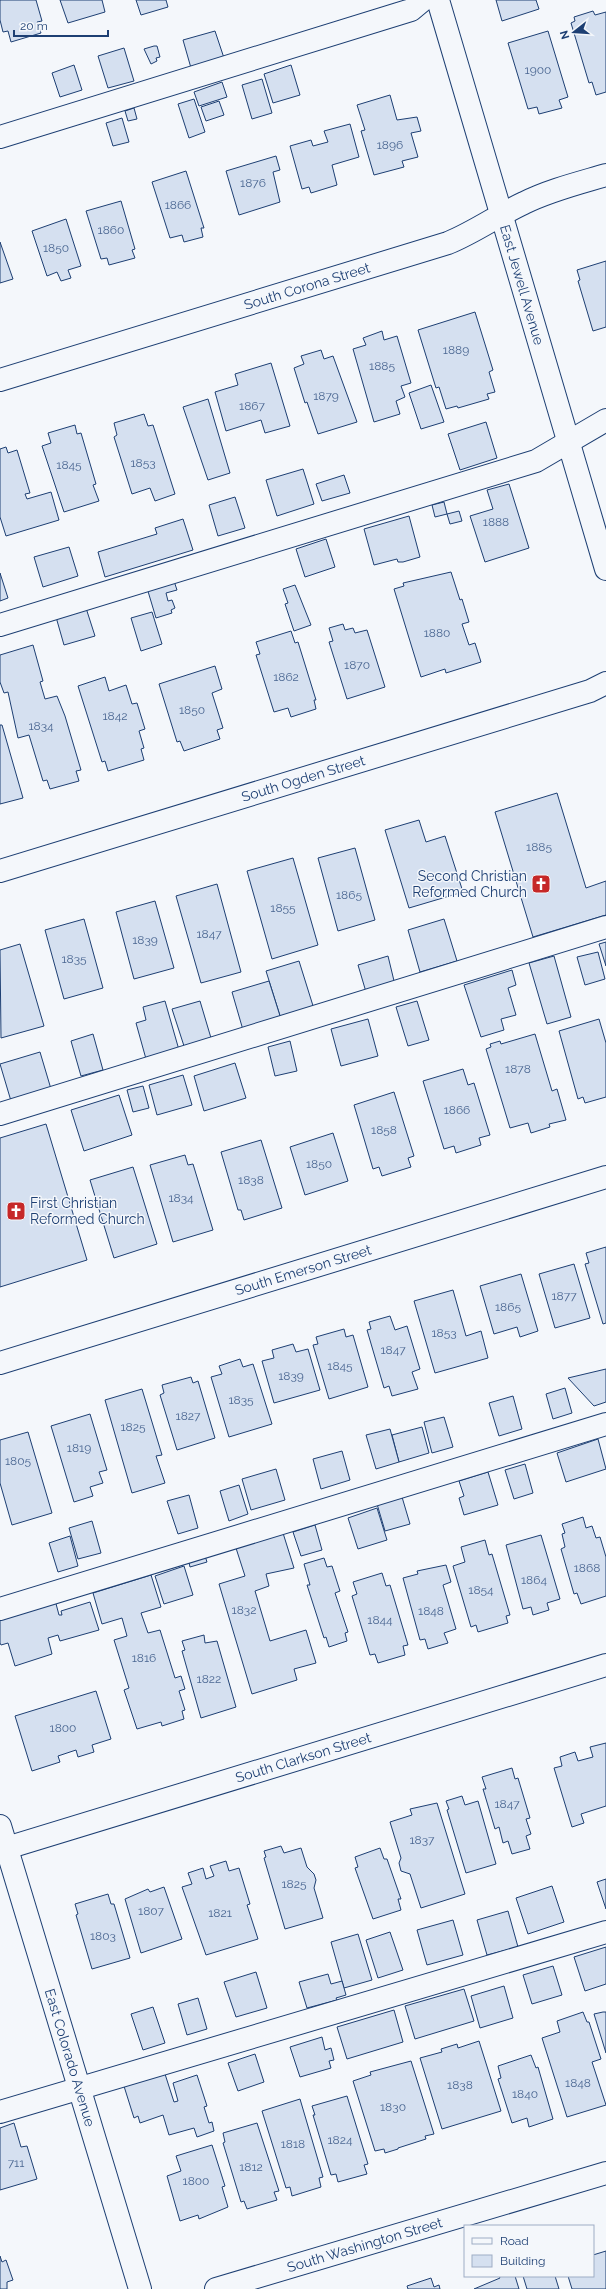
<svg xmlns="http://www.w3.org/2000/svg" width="606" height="2289" font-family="Raleway,sans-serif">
	<rect width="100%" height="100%" fill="#f4f7fb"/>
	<g fill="#d5e0f0" stroke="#1d3f73">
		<path d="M0,0H36L42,21L37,22L41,33L11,42L8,31L3,32L0,20Z"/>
		<path d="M60,0H102L105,12L68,23Z"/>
		<path d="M136,0H166L168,7L141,15Z"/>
		<path d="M496,0H536L539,9L502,21Z"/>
		<path d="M593,11L595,15L606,12V92L596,95L592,82L589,83L571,23L575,21L574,17Z"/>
		<path d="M215,31L224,58L191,68L183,40Z"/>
		<path d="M548,31L568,97L559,100L562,108L539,114L537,107L528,109L508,43Z"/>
		<path d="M154,46H157L160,57L156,58L157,61L151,64L144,49Z"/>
		<path d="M124,48L134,81L108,88L98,56Z"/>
		<path d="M74,65L82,90L60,97L52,73Z"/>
		<path d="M291,65L300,95L273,103L264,74Z"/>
		<path d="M262,79L272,113L252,119L242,85Z"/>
		<path d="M222,82L227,97L199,106L194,92Z"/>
		<path d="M390,95L397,120L417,117L421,131L411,133L418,157L402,161L404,167L374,175L361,131L365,130L357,105Z"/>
		<path d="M194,99L205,132L189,138L178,104Z"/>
		<path d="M219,101L224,115L206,121L201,107Z"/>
		<path d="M134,108L137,119L128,121L125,111Z"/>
		<path d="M122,118L129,142L113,146L106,123Z"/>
		<path d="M350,124L359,157L332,165L337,185L311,193L309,187L302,189L290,146L311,140L313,146L328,142L324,131Z"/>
		<path d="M276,156L280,170L273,172L280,202L239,215L226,171Z"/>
		<path d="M186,171L204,228H201L203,237L184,242L182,235L170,238L152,182Z"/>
		<path d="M121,201L135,249L132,250L135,258L109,265L107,258L101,259L86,211Z"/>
		<path d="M66,219L81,266L68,270L71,278L61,281L57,272L47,276L32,231Z"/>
		<path d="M0,242L13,279L0,283Z"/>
		<path d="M606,261V327L593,331L578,281L580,280L577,270Z"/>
		<path d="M475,312L493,370L489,372L495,392L487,394L489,399L458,408L457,406L446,409L439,387L436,388L418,330Z"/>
		<path d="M382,331L384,340L397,336L411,383L401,386L405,397L396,401L400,414L374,422L353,349L366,345L363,338Z"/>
		<path d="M321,350L324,359L333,356L357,422L318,434L307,402L305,403L294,368L304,364L301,356Z"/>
		<path d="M271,363L290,426L265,433L261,420L226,431L215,392L238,385L235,374Z"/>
		<path d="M431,385L444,422L421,429L409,393Z"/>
		<path d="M208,399L230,473L208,480L183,407Z"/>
		<path d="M144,414L148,426L153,425L175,494L155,501L150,488L132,494L114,437L117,435L114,423Z"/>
		<path d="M486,422L497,458L460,470L448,434Z"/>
		<path d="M75,425L77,434L81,433L96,484L93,485L99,501L64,512L42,446L51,443L48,433Z"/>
		<path d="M6,447L8,453L17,450L30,493L25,494L27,499L51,492L59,520L6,536L0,517V449Z"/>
		<path d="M303,469L314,504L277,516L266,480Z"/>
		<path d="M344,475L350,493L322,501L316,484Z"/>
		<path d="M509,484L529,548L485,562L470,516L493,509L487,490Z"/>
		<path d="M235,497L245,528L218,536L209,505Z"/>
		<path d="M444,502L447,514L435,517L432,505Z"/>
		<path d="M459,511L462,521L450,524L447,514Z"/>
		<path d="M409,516L420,557L403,562H398L397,559L374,565L364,529Z"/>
		<path d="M183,519L193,550L105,577L98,552L157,534L155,528Z"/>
		<path d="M326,539L335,567L305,577L296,549Z"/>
		<path d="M69,547L78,576L43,587L34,557Z"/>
		<path d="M451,572L460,600L462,599L469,622L462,624L469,645L475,643L481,662L446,673L445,669L421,677L394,589L404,586L403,583Z"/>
		<path d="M0,573L8,598L0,601Z"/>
		<path d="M174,581L177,590L166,593L168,601L172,600L175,608L171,610L172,613L156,618L147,588Z"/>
		<path d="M295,585L311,625L294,631L285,604L288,603L283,589Z"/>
		<path d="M86,608L95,636L64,645L56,617Z"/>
		<path d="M152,612L162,644L141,651L131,618Z"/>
		<path d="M343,624L345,630L353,628L355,633L367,630L385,687L347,699L329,642L333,641L329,628Z"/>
		<path d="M291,631L295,643L298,642L316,700H314L316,709L291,717L288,708L274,712L256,655L260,654L256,642Z"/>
		<path d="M33,645L43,681L40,682L45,699L57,696L65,716L81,770L76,771L79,781L50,789L47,780L43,781L29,735L18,738L8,692L4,693L0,682V655Z"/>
		<path d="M215,666L222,689L212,693L223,728L217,730L220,739L184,751L180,741L177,742L159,684Z"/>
		<path d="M105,677L109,691L126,685L132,704L137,703L145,729L139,731L144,748L141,749L144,760L108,771L105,761L102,762L78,686Z"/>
		<path d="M0,725H2L23,798L0,804Z"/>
		<path d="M557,793L586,888L606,881V915L533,937L495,812Z"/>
		<path d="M419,820L426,842L445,836L463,892L409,908L385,830Z"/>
		<path d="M355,848L375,920L338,931L318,858Z"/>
		<path d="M293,858L318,945L272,959L247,871Z"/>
		<path d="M217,884L241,972L201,983L176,896Z"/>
		<path d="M155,901L174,968L134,979L116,912Z"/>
		<path d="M84,919L103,988L64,999L45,930Z"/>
		<path d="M444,919L457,961L420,972L408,930Z"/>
		<path d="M606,942V966L599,944Z"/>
		<path d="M20,944L44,1026L1,1038L0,950Z"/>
		<path d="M598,952L605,979L585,985L577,957Z"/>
		<path d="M388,956L395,985L366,992L358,965Z"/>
		<path d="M554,956L571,1017L547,1024L529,963Z"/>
		<path d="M299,961L314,1009L281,1019L266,971Z"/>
		<path d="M512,970L516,985L508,988L516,1015L501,1019L504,1030L481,1037L464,985Z"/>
		<path d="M269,981L281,1019L243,1030L232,992Z"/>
		<path d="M165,1001L179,1050L146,1059L136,1023L146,1020L143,1007Z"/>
		<path d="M200,1001L211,1038L184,1046L172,1009Z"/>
		<path d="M417,1001L429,1040L408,1046L396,1007Z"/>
		<path d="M368,1019L378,1056L341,1066L331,1029Z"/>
		<path d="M599,1019L606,1043V1097L585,1103L583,1097L578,1099L559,1031Z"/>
		<path d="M93,1034L103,1070L81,1076L71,1041Z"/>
		<path d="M535,1034L552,1091L557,1089L566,1120L549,1124L550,1127L531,1133L528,1123L510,1128L486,1049L491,1047L490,1044L500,1041L501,1044Z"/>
		<path d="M290,1041L297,1071L275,1076L268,1047Z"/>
		<path d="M40,1052L51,1089L11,1101L0,1064Z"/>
		<path d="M235,1063L246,1098L204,1111L194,1076Z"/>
		<path d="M463,1069L468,1085L474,1083L490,1135L479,1138L481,1145L456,1153L454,1146L444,1149L423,1081Z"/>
		<path d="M183,1075L192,1105L157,1115L149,1085Z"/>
		<path d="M143,1086L149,1108L133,1112L127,1090Z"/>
		<path d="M394,1092L414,1156L408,1158L411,1167L382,1176L379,1167L373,1169L354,1105Z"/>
		<path d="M119,1095L132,1135L84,1151L71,1110Z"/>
		<path d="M46,1124L87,1260L0,1287V1138Z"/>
		<path d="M333,1133L348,1181L305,1195L290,1147Z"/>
		<path d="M261,1140L282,1208L244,1220L241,1210H238L221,1152Z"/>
		<path d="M185,1155L188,1165L193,1164L213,1230L173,1242L150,1165Z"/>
		<path d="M133,1167L157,1244L114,1258L90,1180Z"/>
		<path d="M606,1247V1323L603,1324L585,1264L589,1263L586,1253Z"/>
		<path d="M574,1264L590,1318L555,1328L539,1274Z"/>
		<path d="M521,1274L538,1331L520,1337L517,1327L494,1334L480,1286Z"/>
		<path d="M453,1290L466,1336L481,1331L488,1358L435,1373L414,1301Z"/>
		<path d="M390,1316L395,1330L407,1326L420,1369L412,1372L418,1389L392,1396L389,1386L384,1388L367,1330L371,1329L369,1322Z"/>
		<path d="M344,1329L346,1337L353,1335L368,1387L329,1399L313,1345L318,1344L316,1337Z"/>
		<path d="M293,1344L296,1352L308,1349L320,1390L274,1403L262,1361L274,1358L272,1350Z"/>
		<path d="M240,1359L243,1367L253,1364L272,1424L229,1437L211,1377L222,1374L219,1366Z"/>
		<path d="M606,1369V1402L594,1406L568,1378Z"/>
		<path d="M191,1377L193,1383L198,1381L215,1438L177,1450L160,1395L164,1393L162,1385Z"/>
		<path d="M565,1388L572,1413L553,1419L546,1394Z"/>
		<path d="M142,1389L162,1455L156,1456L165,1483L132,1493L105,1400Z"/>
		<path d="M513,1396L522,1429L499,1436L489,1403Z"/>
		<path d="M90,1414L107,1470L99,1472L103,1483L90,1487L93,1496L74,1502L51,1426Z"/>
		<path d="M444,1417L453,1447L432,1453L424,1422Z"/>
		<path d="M422,1427L429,1453L399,1462L392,1435Z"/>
		<path d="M390,1429L399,1462L376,1469L366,1435Z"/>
		<path d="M28,1432L52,1513L12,1525L0,1483V1440Z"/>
		<path d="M598,1439L606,1469L566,1482L557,1453Z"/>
		<path d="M342,1451L350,1480L321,1489L313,1459Z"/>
		<path d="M525,1464L533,1493L514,1499L505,1470Z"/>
		<path d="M276,1469L285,1500L251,1510L242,1479Z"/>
		<path d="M488,1472L498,1505L464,1515L459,1498L464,1496L459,1481Z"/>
		<path d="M239,1485L248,1514L229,1521L220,1491Z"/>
		<path d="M189,1495L198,1528L178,1534L167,1501Z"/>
		<path d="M402,1497L410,1524L385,1531L377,1504Z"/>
		<path d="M377,1508L387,1540L358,1549L348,1518Z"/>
		<path d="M583,1517L586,1528L592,1526L596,1538L600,1537L606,1557V1596L581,1604L577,1593L574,1594L561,1549L565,1547L562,1534L565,1533L562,1524Z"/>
		<path d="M92,1521L101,1553L78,1559L69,1528Z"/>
		<path d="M315,1525L322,1550L301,1556L293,1532Z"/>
		<path d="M283,1533L294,1568L266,1574L269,1586L255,1591L270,1641L306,1630L316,1663L294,1669L297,1680L252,1694L219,1584L245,1576L235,1545Z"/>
		<path d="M541,1535L560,1599L547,1603L549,1610L533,1615L531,1607L523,1609L506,1545Z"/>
		<path d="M70,1536L78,1566L58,1572L49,1543Z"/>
		<path d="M485,1540L489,1555L492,1554L510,1615L506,1616L508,1623L478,1632L476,1625L471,1627L453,1566L465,1562L461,1547Z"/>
		<path d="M204,1553L207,1562L190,1567L188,1558Z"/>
		<path d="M324,1558L327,1567L332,1566L340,1591L335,1593L348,1632L345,1633L347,1641L329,1647L326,1637L324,1638L307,1585H310L304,1564Z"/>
		<path d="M446,1565L451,1582L443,1585L456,1629L444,1633L448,1643L428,1649L425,1639L420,1640L403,1578L418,1574L417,1571Z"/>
		<path d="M184,1566L193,1595L164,1604L155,1576Z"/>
		<path d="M382,1573L386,1586L390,1585L408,1645L403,1646L405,1655L378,1663L375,1654L370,1655L352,1596L357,1594L353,1582Z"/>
		<path d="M151,1575L161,1607L141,1613L148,1633L160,1630L175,1678L181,1676L185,1689L179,1691L185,1710L182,1711L184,1719L162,1726L161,1722L137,1729L124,1690L129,1688L114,1640L127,1636L122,1618L102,1624L93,1593Z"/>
		<path d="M55,1600L59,1615H62L61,1611L90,1602L99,1630L60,1641L58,1635L48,1638L52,1654L15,1666L8,1643L1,1645L0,1643V1616Z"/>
		<path d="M204,1635L205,1643L217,1641L236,1707L201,1718L182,1651L185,1650L182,1641Z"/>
		<path d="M96,1691L111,1739L92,1745L94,1752L78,1757L76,1750L58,1756L60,1762L32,1771L15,1716Z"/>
		<path d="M606,1743V1806L581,1814L584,1823L572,1827L554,1768L562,1766L560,1757L575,1752L578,1761L593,1757L590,1747Z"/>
		<path d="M512,1768L515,1779L518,1778L530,1818L526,1819L531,1834L526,1836L530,1849L512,1854L508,1841L503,1843L499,1827L495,1829L483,1789H486L482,1777Z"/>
		<path d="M462,1796L465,1805L478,1801L496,1864L466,1873L447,1810L449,1809L446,1801Z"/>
		<path d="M437,1803L465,1894L421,1908L410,1874L401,1871L399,1863L401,1858L390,1822L412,1815L410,1809Z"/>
		<path d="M281,1846L284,1853L301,1848L307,1867L314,1874L316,1880L314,1888L323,1918L285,1929L264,1858L266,1857L264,1851Z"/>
		<path d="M380,1848L384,1859H387L401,1899H398L401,1910L373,1919L355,1868L358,1867L355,1857Z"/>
		<path d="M226,1861L229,1871L239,1868L250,1904L247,1905L258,1939L206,1955L182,1887L192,1884L188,1873L203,1868L206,1879L214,1876L210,1866Z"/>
		<path d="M606,1879V1909L597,1882Z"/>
		<path d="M552,1886L564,1922L528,1934L516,1898Z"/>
		<path d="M164,1887L182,1939L141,1953L125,1899L148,1889L150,1892Z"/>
		<path d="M108,1894L111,1904H114L130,1958L92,1969L76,1915L78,1914L75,1904Z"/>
		<path d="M508,1911L518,1947L487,1955L477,1920Z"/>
		<path d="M453,1920L463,1955L427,1965L417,1930Z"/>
		<path d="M390,1932L403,1970L378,1978L366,1940Z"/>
		<path d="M358,1934L372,1980L344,1988L331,1942Z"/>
		<path d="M606,1947V1984L585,1991L574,1957Z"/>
		<path d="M553,1966L562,1995L532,2004L523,1975Z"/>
		<path d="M256,1972L267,2008L236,2017L224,1982Z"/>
		<path d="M328,1974L331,1984L342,1981L346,1995L336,1998L337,2000L307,2008L299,1982Z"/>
		<path d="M504,1986L513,2018L480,2028L471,1996Z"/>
		<path d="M464,1989L474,2021L415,2039L405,2006Z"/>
		<path d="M198,1998L207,2029L187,2035L178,2004Z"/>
		<path d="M153,2007L165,2043L143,2050L131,2014Z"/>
		<path d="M394,2010L403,2042L347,2059L337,2027Z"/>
		<path d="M583,2012L587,2022H589L601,2059L592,2062L606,2105L567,2117L542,2038L560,2032L557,2021Z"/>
		<path d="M603,2012H606V2053L594,2014Z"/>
		<path d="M322,2037L325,2050L331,2048L334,2060L329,2061L331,2068L300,2077L290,2047Z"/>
		<path d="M479,2041L501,2111L442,2129L420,2058L442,2052L441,2049L457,2044L458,2048Z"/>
		<path d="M255,2054L264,2082L238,2091L228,2063Z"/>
		<path d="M531,2055L536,2068L538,2067L553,2119L529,2127L527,2118L512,2123L498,2079L501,2078L498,2066Z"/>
		<path d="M411,2061L434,2134L425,2136L426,2139L398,2148V2149L385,2153L384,2149L375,2151L353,2081L371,2075L370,2072Z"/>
		<path d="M165,2074L174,2102L178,2101L173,2083L197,2075L207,2106L204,2107L209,2123L212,2122L214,2131L197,2137L194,2128L169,2135L163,2115L140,2123L138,2116L134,2118L123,2083Z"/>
		<path d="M347,2096L368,2164L364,2165L367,2174L338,2182L336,2174L331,2175L313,2115H315L312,2106Z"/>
		<path d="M300,2099L323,2177L319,2178L321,2187L292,2196L290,2187L286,2188L262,2111Z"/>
		<path d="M14,2123L21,2147L27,2146L37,2179L0,2190V2128Z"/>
		<path d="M257,2123L279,2191L274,2192L277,2200L247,2209L244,2201L241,2202L223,2143L225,2142L223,2133Z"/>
		<path d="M212,2145L225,2186L222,2187L228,2207L199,2219L198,2215L180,2221L167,2176L181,2171L176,2156Z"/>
		<path d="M606,2251V2289H572L568,2276H593V2255Z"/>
		<path d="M0,2256L2,2262L6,2260L13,2280L7,2282V2289H0Z"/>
		<path d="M499,2276H515L519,2289H474L500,2278Z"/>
		<path d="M523,2276H555L559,2289H527Z"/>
		<path d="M431,2278L434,2287L439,2285L440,2289H408L407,2286Z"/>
	</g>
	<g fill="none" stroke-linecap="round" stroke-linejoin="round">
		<defs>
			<g id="minor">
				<path id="s1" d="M438,0L606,569"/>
				<path d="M0,137L398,14L411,10L423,0"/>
				<path id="s2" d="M0,380L448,243C475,232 498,215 524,203C550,190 579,183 606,175"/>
				<path d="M0,625L536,461L606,420"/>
				<path id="s3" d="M0,871L590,691L606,683"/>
				<path d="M0,1114L606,927"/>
				<path id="s4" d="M0,1363L606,1177"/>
				<path d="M0,1609L606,1424"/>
				<path id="s5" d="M0,1826L140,2289"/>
				<path id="s6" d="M0,1850L606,1665"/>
				<path d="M0,2112L606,1932"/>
				<path id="s7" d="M216,2289L606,2173"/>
			</g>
		</defs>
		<use href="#minor" stroke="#1d3f73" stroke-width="24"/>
		<use href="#minor" stroke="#f4f7fb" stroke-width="22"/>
	</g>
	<defs>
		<symbol id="church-square" viewBox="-11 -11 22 22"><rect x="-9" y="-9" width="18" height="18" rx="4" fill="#c62828" stroke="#f4f7fb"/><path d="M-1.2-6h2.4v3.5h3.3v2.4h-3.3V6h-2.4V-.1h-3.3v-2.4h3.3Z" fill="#fff"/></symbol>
	</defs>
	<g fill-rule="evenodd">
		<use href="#church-square" x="530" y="873" width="22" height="22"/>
		<use href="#church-square" x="5" y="1200" width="22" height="22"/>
	</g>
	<g text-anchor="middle" stroke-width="3" stroke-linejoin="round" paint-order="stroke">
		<g font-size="12" fill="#4b6792">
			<text x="538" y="74">1900</text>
			<text x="390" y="149">1896</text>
			<text x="253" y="187">1876</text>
			<text x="178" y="209">1866</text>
			<text x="111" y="234">1860</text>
			<text x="56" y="252">1850</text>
			<text x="456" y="354">1889</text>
			<text x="382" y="370">1885</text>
			<text x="326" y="400">1879</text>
			<text x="252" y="410">1867</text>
			<text x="143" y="467">1853</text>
			<text x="69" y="469">1845</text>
			<text x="496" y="526">1888</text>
			<text x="437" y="637">1880</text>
			<text x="357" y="669">1870</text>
			<text x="286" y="681">1862</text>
			<text x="192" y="714">1850</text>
			<text x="115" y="720">1842</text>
			<text x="41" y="730">1834</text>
			<text x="539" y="851">1885</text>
			<text x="349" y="899">1865</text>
			<text x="283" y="912">1855</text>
			<text x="209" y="938">1847</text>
			<text x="145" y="944">1839</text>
			<text x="74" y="963">1835</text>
			<text x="518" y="1073">1878</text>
			<text x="457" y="1114">1866</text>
			<text x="384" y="1134">1858</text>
			<text x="319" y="1168">1850</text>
			<text x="251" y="1184">1838</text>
			<text x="181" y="1202">1834</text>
			<text x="564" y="1300">1877</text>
			<text x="508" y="1311">1865</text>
			<text x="444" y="1337">1853</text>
			<text x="393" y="1354">1847</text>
			<text x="340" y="1370">1845</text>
			<text x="291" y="1380">1839</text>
			<text x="241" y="1404">1835</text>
			<text x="188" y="1420">1827</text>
			<text x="133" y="1431">1825</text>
			<text x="79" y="1452">1819</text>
			<text x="18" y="1465">1805</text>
			<text x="587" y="1572">1868</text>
			<text x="534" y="1584">1864</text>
			<text x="481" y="1594">1854</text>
			<text x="244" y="1614">1832</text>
			<text x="431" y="1615">1848</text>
			<text x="380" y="1624">1844</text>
			<text x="144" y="1662">1816</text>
			<text x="209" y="1683">1822</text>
			<text x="63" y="1732">1800</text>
			<text x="507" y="1808">1847</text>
			<text x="422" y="1844">1837</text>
			<text x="294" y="1888">1825</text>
			<text x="151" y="1915">1807</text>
			<text x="220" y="1917">1821</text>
			<text x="103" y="1940">1803</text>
			<text x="578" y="2087">1848</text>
			<text x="460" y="2089">1838</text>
			<text x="525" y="2098">1840</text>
			<text x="393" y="2111">1830</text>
			<text x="340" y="2144">1824</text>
			<text x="293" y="2148">1818</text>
			<text x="16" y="2167">711</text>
			<text x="251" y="2171">1812</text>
			<text x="196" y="2185">1800</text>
		</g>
		<g font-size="14" fill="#1d3f73" stroke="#f4f7fb">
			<text dy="5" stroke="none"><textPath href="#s1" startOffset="297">East Jewell Avenue</textPath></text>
			<text dy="5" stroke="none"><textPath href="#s2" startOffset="321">South Corona Street</textPath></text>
			<text dy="5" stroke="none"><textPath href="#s3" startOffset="317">South Ogden Street</textPath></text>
			<text dy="5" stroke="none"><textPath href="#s4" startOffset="317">South Emerson Street</textPath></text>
			<text dy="5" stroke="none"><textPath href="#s6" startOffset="317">South Clarkson Street</textPath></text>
			<text dy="5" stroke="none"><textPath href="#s5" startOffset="242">East Colorado Avenue</textPath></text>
			<text dy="5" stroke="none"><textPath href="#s7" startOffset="155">South Washington Street</textPath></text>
		</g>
		<g font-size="14" fill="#1d3f73" stroke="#f4f7fb" text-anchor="end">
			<text x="527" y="881">Second Christian<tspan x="527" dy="16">Reformed Church</tspan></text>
			<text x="30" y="1208" text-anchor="start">First Christian<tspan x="30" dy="16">Reformed Church</tspan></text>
		</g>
	</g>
	<rect x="464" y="2225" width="130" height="52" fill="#f4f7fb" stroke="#9eadc5"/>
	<rect x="472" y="2238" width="20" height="6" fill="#f4f7fb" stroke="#9eadc5"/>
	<text x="500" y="2245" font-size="12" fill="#1d3f73">Road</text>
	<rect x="472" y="2255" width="20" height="12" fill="#d5e0f0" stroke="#9eadc5"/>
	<text x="500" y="2265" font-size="12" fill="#1d3f73">Building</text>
	<g transform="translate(574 32) rotate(253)" stroke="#f4f7fb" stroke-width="3" paint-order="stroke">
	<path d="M0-3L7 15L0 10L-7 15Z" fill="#1d3f73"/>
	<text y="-6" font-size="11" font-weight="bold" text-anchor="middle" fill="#1d3f73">N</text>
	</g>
	<path d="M14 30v6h94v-6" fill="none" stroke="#1d3f73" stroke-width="2"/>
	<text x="20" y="30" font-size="12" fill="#1d3f73" stroke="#f4f7fb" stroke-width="3" paint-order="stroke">20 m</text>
</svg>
